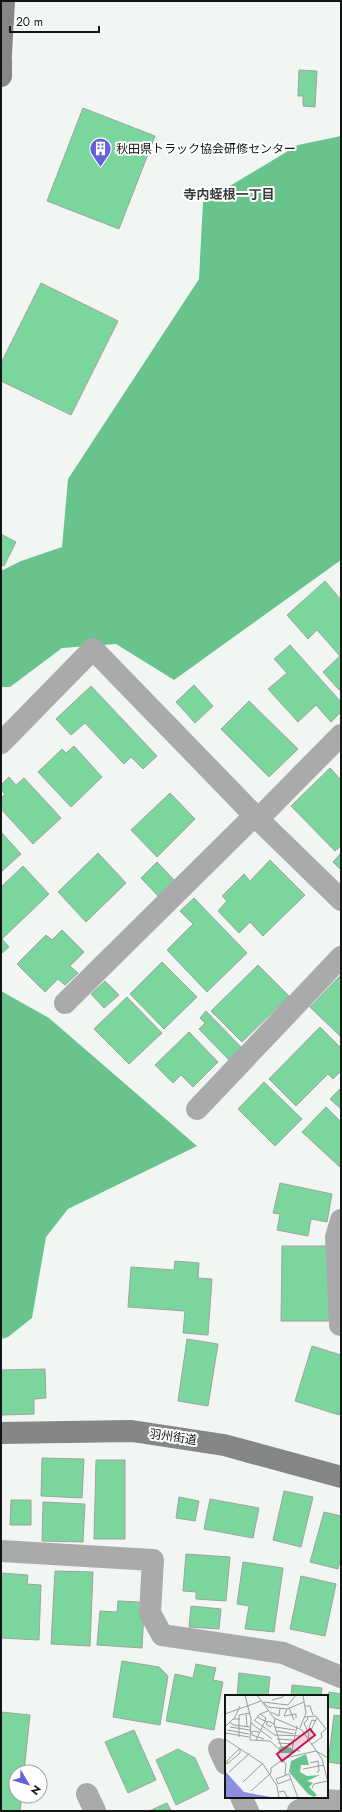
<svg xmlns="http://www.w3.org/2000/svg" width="342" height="1812" font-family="Jost,'Noto Sans JP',sans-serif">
	<rect width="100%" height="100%" fill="#f2f6f3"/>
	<g fill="#68c48c">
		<path d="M341,136V560L174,680L116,644L62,648L10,687H1V571L21,561L62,547L68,479L199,279L203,202L298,145Z"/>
		<path d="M1,991L49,1018L197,1146L68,1209L46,1237L32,1318L8,1337L1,1339Z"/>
	</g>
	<g fill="#7ad69d" stroke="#9fa3a0">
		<path d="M299,70L317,71L315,107L303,106V96H298Z"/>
		<path d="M83,108L155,136L119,229L47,201Z"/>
		<path d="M41,283L118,321L71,415L1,381V363Z"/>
		<path d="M1,534L16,542L4,566L1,565Z"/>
		<path d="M325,581L341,600V688L339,690L323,672L340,656L317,630L308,639L287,615Z"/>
		<path d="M290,645L341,702V712L331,722L316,705L298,722L268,689L287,673L274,659Z"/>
		<path d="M194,685L213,706L195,723L176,702Z"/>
		<path d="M91,686L157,756L143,769L131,757L124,764L85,723L71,735L56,719Z"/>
		<path d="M249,701L298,749L269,777L221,729Z"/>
		<path d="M74,746L102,777L71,807L38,772L62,749L66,753Z"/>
		<path d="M330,768L341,780V846L335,851L291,806Z"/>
		<path d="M9,777L16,785L24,778L61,818L33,844L1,809V798L5,794L1,790V785Z"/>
		<path d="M170,793L195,819L157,857L131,830Z"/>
		<path d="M1,832L21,854L1,872Z"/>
		<path d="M98,853L126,883L86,922L58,892Z"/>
		<path d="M341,853V870L333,862Z"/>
		<path d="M270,860L305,895L263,936L250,922L239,933L218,911L227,901L222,896L244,874L250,881Z"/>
		<path d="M157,862L175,881L159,897L141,878Z"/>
		<path d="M23,866L49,894L2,939L9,947L1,954V887Z"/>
		<path d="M194,898L247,953L207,992L167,950L193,924L180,911Z"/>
		<path d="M62,930L84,952L70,966L78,973L65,985L58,979L45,992L17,964L46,935L52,940Z"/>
		<path d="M162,962L197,997L164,1029L130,994Z"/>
		<path d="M258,965L289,996L242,1042L211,1011Z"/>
		<path d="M341,975V1037L310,1007Z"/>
		<path d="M105,981L119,995L104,1008L91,994Z"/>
		<path d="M127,997L162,1033L129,1064L94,1029Z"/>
		<path d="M206,1011L242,1048L229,1060L199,1029L205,1023L200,1018Z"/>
		<path d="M320,1027L341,1048V1071L333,1079L328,1074L296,1106L269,1079Z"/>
		<path d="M189,1032L218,1062L193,1087L181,1075L173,1083L155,1065Z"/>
		<path d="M264,1082L302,1119L275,1146L238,1109Z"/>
		<path d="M341,1088V1109L330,1099Z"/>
		<path d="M326,1107L341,1122V1168L302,1132Z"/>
		<path d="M280,1183L332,1194L327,1222L311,1219L308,1236L277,1230L280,1214L273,1213Z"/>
		<path d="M282,1246H332L331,1321H281Z"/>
		<path d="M175,1261L199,1263L198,1278L212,1279L208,1335L183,1333L185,1311L128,1307L131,1267L174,1270Z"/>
		<path d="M187,1339L218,1344L208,1406L178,1401Z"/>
		<path d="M312,1346L341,1355V1408L339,1415L295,1401Z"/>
		<path d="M45,1369L46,1398L34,1399V1414L1,1415V1370Z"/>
		<path d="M42,1458L84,1459L82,1498L41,1496Z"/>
		<path d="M96,1460H125V1539H94Z"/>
		<path d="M284,1491L313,1497L301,1547L273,1540Z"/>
		<path d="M179,1497L199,1501L195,1521L176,1518Z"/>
		<path d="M210,1499L259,1508L253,1538L204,1529Z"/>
		<path d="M11,1500H31V1525H10Z"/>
		<path d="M43,1502L85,1504L83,1542L42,1541Z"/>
		<path d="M324,1512L341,1516V1558L338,1569L310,1562Z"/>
		<path d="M186,1554L230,1557L226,1601L196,1599V1592L183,1591Z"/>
		<path d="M243,1562L283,1568L274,1632L245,1629L249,1606L237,1604Z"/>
		<path d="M55,1571L93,1572L90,1646L51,1644Z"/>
		<path d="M1,1573L28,1575L27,1584L41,1585L39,1640L1,1638Z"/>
		<path d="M301,1576L336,1584L325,1636L290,1629Z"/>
		<path d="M118,1601L139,1602V1612H144L142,1648L97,1645L100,1611L117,1612Z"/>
		<path d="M191,1606L221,1609L219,1629L189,1627Z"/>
		<path d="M122,1661L159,1667L168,1676L160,1725L113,1717Z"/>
		<path d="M196,1664L216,1668L213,1680L223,1682L214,1730L166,1721L175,1674L193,1678Z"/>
		<path d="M239,1673L270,1677L268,1696H237Z"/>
		<path d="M292,1685L322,1688L321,1696H291Z"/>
		<path d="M329,1692L341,1694V1709L327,1707Z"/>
		<path d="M1,1712L30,1715L24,1772H16V1796H22L20,1811H1Z"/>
		<path d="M334,1715L341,1716V1764L328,1762Z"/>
		<path d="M134,1730L156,1780L128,1793L105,1742Z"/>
		<path d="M178,1749L195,1758L209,1789L176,1805L156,1760Z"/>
		<path d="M167,1803L171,1811H149Z"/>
	</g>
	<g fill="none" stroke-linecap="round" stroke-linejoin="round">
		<g stroke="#aaaaac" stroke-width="22">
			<path d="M1,743L93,649L258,819L341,900"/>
			<path d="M258,819L341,735"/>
			<path d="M65,1003L255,815"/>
			<path d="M197,1109L341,957"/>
			<path d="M340,1325L336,1237L341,1220"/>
			<path d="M1,1551L153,1560L150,1613L162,1635L283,1653L341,1677"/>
			<path d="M219,1749L226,1764"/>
			<path d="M87,1794L95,1811"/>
			<path d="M241,1797L248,1811"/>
			<path d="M298,1811L324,1800L341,1801"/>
		</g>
		<g stroke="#868689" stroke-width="22">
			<path d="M1,54L4,1"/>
			<path d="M1,60V76"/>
			<path d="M1,1433L132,1431L224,1445L341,1477"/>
		</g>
	</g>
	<defs>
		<symbol id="building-pin" viewBox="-11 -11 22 30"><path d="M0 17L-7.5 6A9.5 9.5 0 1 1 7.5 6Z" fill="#6660d9" stroke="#fff"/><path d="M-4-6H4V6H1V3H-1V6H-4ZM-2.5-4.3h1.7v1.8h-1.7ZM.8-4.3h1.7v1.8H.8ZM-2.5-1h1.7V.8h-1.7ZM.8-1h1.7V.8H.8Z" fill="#fff"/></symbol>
	</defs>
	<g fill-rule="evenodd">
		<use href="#building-pin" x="88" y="136" width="25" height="34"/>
	</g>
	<g text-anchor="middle" stroke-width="4" stroke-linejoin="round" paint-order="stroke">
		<g font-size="12" fill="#131514" stroke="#fff" text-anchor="start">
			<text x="116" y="153">秋田県トラック協会研修センター</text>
		</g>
		<g font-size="12" fill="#131514" stroke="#fff">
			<text transform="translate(173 1437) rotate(8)" y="4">羽州街道</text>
		</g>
		<g font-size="13" font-weight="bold" fill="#363a37" stroke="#fff">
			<text x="229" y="199">寺内蛭根一丁目</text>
		</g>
	</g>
	<g transform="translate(225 1695)">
		<rect width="103" height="103" fill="#f2f6f3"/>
		<path d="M57,51L66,53L69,58H55L53,56ZM81,59L84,70H76L75,77L82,81L95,80L82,86L88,88L84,92L92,100L89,102L83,99L64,77L66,66Z" fill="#68c48c"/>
		<path d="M0,76L19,97L51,103H0Z" fill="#8c8ee1"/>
		<path fill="none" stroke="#999c9a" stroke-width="1" d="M20,0L26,24L25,45M32,0L49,23L77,35L97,64L103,87M47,5L58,2V0M38,7L63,10L71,0M39,8L43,12L62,14L79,7M80,11H85L88,20M64,13L69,25M62,14L59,21L71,19V23M46,17L54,21L55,13M0,19L36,6M21,19L22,31M82,21L83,24L79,28L84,39L83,45M32,22L40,26L41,23L35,19M80,22L91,21L101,34L96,38L97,42L86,50M9,24L15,11M29,25L51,41M30,25L35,19L43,16M4,27L9,30L25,32M26,28L47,44M47,30L45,32L41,29L43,26L49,29M72,31L67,55L75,56M0,32L8,24H15M5,32L25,35M50,32L70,35M75,33L81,18L78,0M2,35L24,39M86,35L84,32L87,25L91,26M52,36L69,39M34,37L27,36V40L39,44M85,37L92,23M0,38L24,42M51,40L76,41M14,42V20L25,18M0,44L38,69L52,91L54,103M52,44L68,45M25,45L45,46L54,54L56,51L49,29L50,24M31,45L40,26L42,27M53,48L68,49M14,54L2,66V69L15,58V54M58,65L61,69L60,80M85,68L93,66L94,76L92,77M78,74L99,70M4,77L25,58M66,84L53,89L51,84L64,79L73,103M18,87L37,69M87,93L89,89L102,86M26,96L46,78V73L60,63L91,56L103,63M54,97L59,96L62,102L68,103"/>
		<path fill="#c2185b" fill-opacity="0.15" stroke="#c2185b" stroke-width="2" d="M85,34L90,40L57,66L52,59Z"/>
		<rect width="103" height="103" fill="none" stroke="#131514" stroke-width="2"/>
	</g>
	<rect width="342" height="1812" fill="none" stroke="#131514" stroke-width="4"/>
	<g transform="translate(28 1784) rotate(128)"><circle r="19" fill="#ffffff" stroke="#a1a1a1"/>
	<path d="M0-3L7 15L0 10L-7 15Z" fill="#6660d9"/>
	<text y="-6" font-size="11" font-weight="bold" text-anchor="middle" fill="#131514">N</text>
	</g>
	<path d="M10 26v6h89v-6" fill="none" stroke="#131514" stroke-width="2"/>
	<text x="16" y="26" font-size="12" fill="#131514" stroke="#ffffff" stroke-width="3" paint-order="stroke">20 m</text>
</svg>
